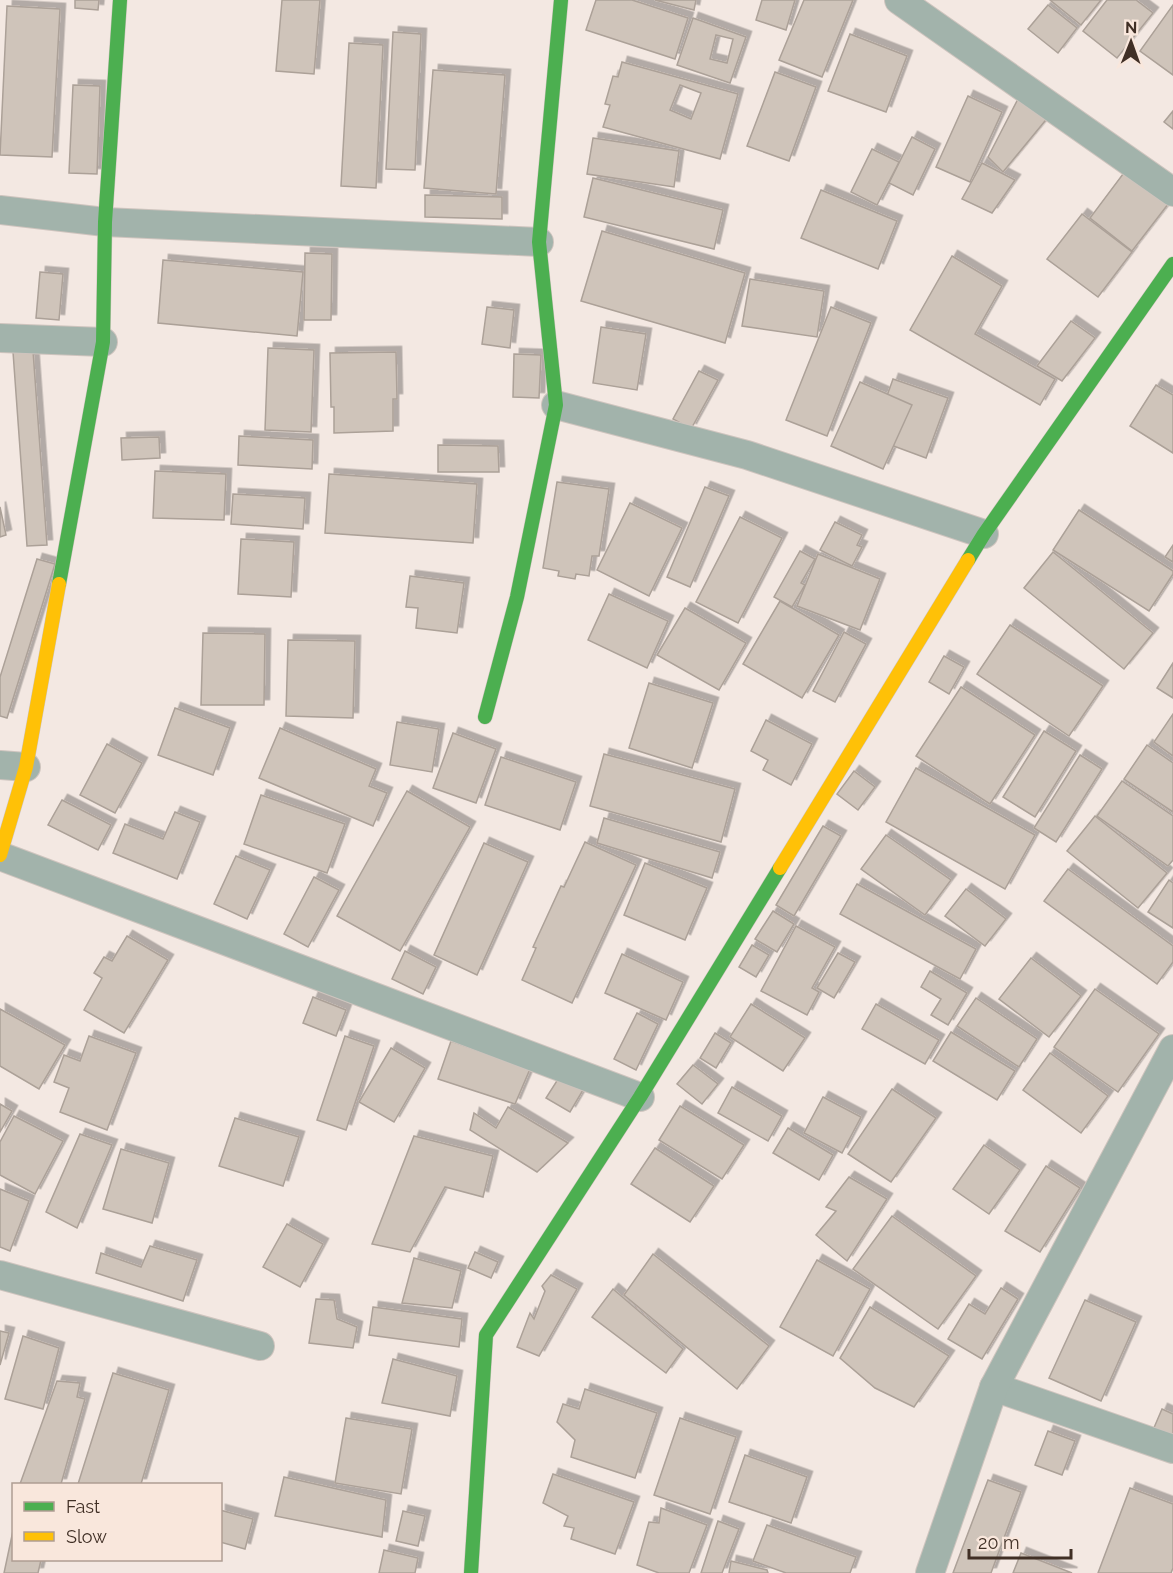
<svg xmlns="http://www.w3.org/2000/svg" width="1173" height="1573" font-family="Raleway,sans-serif">
	<defs>
		<filter id="shadow"><feDropShadow dx="5.5" dy="-5.5" stdDeviation="0" flood-color="#0004"/></filter>
	</defs>
	<rect width="100%" height="100%" fill="#f3e8e2"/>
	<g fill="#cfc4ba" stroke="#aca198" stroke-width="1.5" fill-rule="evenodd" filter="url(#shadow)">
		<path d="M75,0H99L98,10L75,8Z"/>
		<path d="M282,0H320L314,74L276,71Z"/>
		<path d="M596,0H632L688,18L675,59L586,30Z"/>
		<path d="M655,0H696L694,10Z"/>
		<path d="M762,0H795L786,30L756,20Z"/>
		<path d="M804,0H853L822,77L779,60Z"/>
		<path d="M1050,0H1101L1081,25Z"/>
		<path d="M1107,0H1136L1153,13L1117,58L1083,31Z"/>
		<path d="M1048,5L1077,28L1058,53L1028,29Z"/>
		<path d="M1173,5V75L1140,51Z"/>
		<path d="M7,6L60,9L52,157L0,155Z"/>
		<path d="M693,18L746,37L730,83L677,65ZM716,35L733,39L727,63L710,59Z"/>
		<path d="M393,32L421,34L415,170L386,169Z"/>
		<path d="M850,34L907,56L886,112L828,91Z"/>
		<path d="M349,43L383,45L376,188L341,186Z"/>
		<path d="M622,62L738,94L720,159L603,127L610,105L605,104L613,76L618,77ZM680,85L701,93L691,119L670,110Z"/>
		<path d="M433,70L505,75L496,194L424,188Z"/>
		<path d="M775,72L816,87L789,161L747,146Z"/>
		<path d="M73,85L100,86L97,174L69,173Z"/>
		<path d="M1021,93L1054,110L1003,172L988,157Z"/>
		<path d="M968,96L1002,112L970,182L936,167Z"/>
		<path d="M1173,111V129L1164,122Z"/>
		<path d="M912,137L935,149L913,195L889,183Z"/>
		<path d="M593,138L679,151L674,187L587,174Z"/>
		<path d="M872,149L899,162L877,205L851,192Z"/>
		<path d="M982,163L1015,180L992,213L962,199Z"/>
		<path d="M1129,166L1172,199L1132,251L1090,218Z"/>
		<path d="M593,178L723,210L714,249L584,217Z"/>
		<path d="M821,190L897,221L878,269L801,238Z"/>
		<path d="M425,195L502,197V219L425,217Z"/>
		<path d="M1082,214L1132,252L1098,297L1047,259Z"/>
		<path d="M602,231L745,273L725,343L581,301Z"/>
		<path d="M305,253L332,254L331,320H304Z"/>
		<path d="M952,256L1002,286L975,334L1055,379L1040,405L910,330Z"/>
		<path d="M163,260L303,272L297,336L158,323Z"/>
		<path d="M40,272L63,274L59,320L36,318Z"/>
		<path d="M750,279L824,291L817,337L742,326Z"/>
		<path d="M487,307L514,310L510,348L482,344Z"/>
		<path d="M831,307L871,323L827,436L786,420Z"/>
		<path d="M1071,321L1095,338L1062,381L1037,366Z"/>
		<path d="M601,327L646,334L637,390L593,383Z"/>
		<path d="M268,348L314,350L311,432L265,430Z"/>
		<path d="M33,351L47,545L27,546L13,352Z"/>
		<path d="M396,352L397,399H393V431L334,433V407H331L330,353Z"/>
		<path d="M514,354L541,355L539,398L513,397Z"/>
		<path d="M699,371L718,380L691,429L673,419Z"/>
		<path d="M893,379L948,398L926,458L872,438Z"/>
		<path d="M860,382L912,405L883,469L831,446Z"/>
		<path d="M1156,385L1173,395V453L1130,426Z"/>
		<path d="M239,436L313,440L312,469L238,465Z"/>
		<path d="M159,437L160,458L122,460L121,438Z"/>
		<path d="M438,445L498,446L499,472H438Z"/>
		<path d="M155,471L226,474L224,520L153,518Z"/>
		<path d="M329,474L477,484L473,543L325,533Z"/>
		<path d="M557,482L609,489L599,556H592L589,576L576,574L575,579L558,576L559,571L543,568Z"/>
		<path d="M705,487L729,496L690,587L667,577Z"/>
		<path d="M233,494L305,498L303,529L231,524Z"/>
		<path d="M630,503L682,528L649,596L597,570Z"/>
		<path d="M0,507L6,535L0,537Z"/>
		<path d="M1079,510L1173,571V574L1149,611L1053,550Z"/>
		<path d="M740,517L782,538L738,623L696,602Z"/>
		<path d="M835,522L862,535L857,545L862,547L852,566L820,550Z"/>
		<path d="M241,539L294,542L291,597L238,594Z"/>
		<path d="M1173,545V562L1165,557Z"/>
		<path d="M800,551L815,559L801,583L805,585L792,607L774,597Z"/>
		<path d="M1053,552L1153,633L1124,669L1024,588Z"/>
		<path d="M818,554L880,579L860,630L797,606Z"/>
		<path d="M37,559L55,564L7,718L0,716V677Z"/>
		<path d="M410,576L464,583L457,633L416,628L418,608L406,607Z"/>
		<path d="M609,594L668,621L647,668L588,640Z"/>
		<path d="M780,601L839,635L802,698L743,664Z"/>
		<path d="M685,608L746,643L719,690L657,655Z"/>
		<path d="M1010,625L1103,686L1069,736L977,674Z"/>
		<path d="M844,632L866,644L835,702L813,691Z"/>
		<path d="M203,633L265,634L264,705H201Z"/>
		<path d="M288,640L355,641L353,718L286,716Z"/>
		<path d="M944,656L964,667L949,694L929,682Z"/>
		<path d="M1173,663V698L1157,688Z"/>
		<path d="M649,683L713,703L692,768L629,748Z"/>
		<path d="M961,687L1035,735L990,804L916,756Z"/>
		<path d="M175,708L230,728L213,775L158,755Z"/>
		<path d="M1173,714V756L1154,742Z"/>
		<path d="M766,720L812,744L791,785L763,770L768,760L751,751Z"/>
		<path d="M397,722L439,729L432,772L390,765Z"/>
		<path d="M280,728L376,769L369,786L387,793L373,826L259,778Z"/>
		<path d="M1044,731L1076,751L1035,817L1003,797Z"/>
		<path d="M453,733L496,749L476,803L433,788Z"/>
		<path d="M107,744L142,763L115,813L80,795Z"/>
		<path d="M1147,745L1173,763V812L1124,779Z"/>
		<path d="M604,754L735,789L721,842L590,806Z"/>
		<path d="M1080,755L1102,769L1056,842L1034,828Z"/>
		<path d="M501,757L576,782L560,830L485,805Z"/>
		<path d="M916,768L1035,835L1005,889L886,822Z"/>
		<path d="M854,771L875,787L858,810L837,794Z"/>
		<path d="M1122,781L1173,816V860L1168,866L1097,816Z"/>
		<path d="M407,791L470,827L400,951L337,916Z"/>
		<path d="M261,795L345,824L327,873L244,844Z"/>
		<path d="M62,800L111,825L98,850L48,825Z"/>
		<path d="M175,812L200,822L177,879L113,853L125,824L163,839Z"/>
		<path d="M1095,816L1167,873L1138,908L1067,851Z"/>
		<path d="M604,818L720,852L712,878L597,843Z"/>
		<path d="M823,826L841,836L794,916L776,905Z"/>
		<path d="M886,835L951,880L925,915L861,869Z"/>
		<path d="M585,842L636,865L572,1003L522,980L536,948L533,947L561,886L564,887Z"/>
		<path d="M484,843L528,862L477,975L434,955Z"/>
		<path d="M236,856L270,870L247,919L214,904Z"/>
		<path d="M645,863L707,888L685,940L624,915Z"/>
		<path d="M1068,869L1173,946V962L1157,984L1044,901Z"/>
		<path d="M314,877L339,890L308,947L284,934Z"/>
		<path d="M1169,880L1173,883V928L1148,912Z"/>
		<path d="M857,884L976,949L960,979L840,914Z"/>
		<path d="M966,889L1006,919L985,946L945,916Z"/>
		<path d="M773,911L794,924L777,952L755,939Z"/>
		<path d="M796,926L835,947L812,988L819,992L807,1015L761,991Z"/>
		<path d="M127,936L168,960L124,1033L84,1010L102,978L94,973L104,957L112,961Z"/>
		<path d="M752,945L769,955L756,977L739,967Z"/>
		<path d="M405,951L436,967L423,994L392,979Z"/>
		<path d="M838,953L855,962L834,998L817,988Z"/>
		<path d="M622,954L683,982L666,1020L605,993Z"/>
		<path d="M1031,958L1081,996L1049,1037L999,999Z"/>
		<path d="M930,971L967,993L948,1025L931,1015L941,999L921,987Z"/>
		<path d="M1095,989L1159,1034L1118,1092L1054,1047Z"/>
		<path d="M313,997L346,1010L336,1036L303,1023Z"/>
		<path d="M976,998L1037,1039L1019,1067L957,1026Z"/>
		<path d="M751,1004L805,1038L783,1071L730,1037Z"/>
		<path d="M876,1004L939,1040L925,1064L862,1029Z"/>
		<path d="M0,1009L65,1045L39,1089L0,1066Z"/>
		<path d="M637,1013L658,1024L636,1070L614,1059Z"/>
		<path d="M951,1032L1015,1071L997,1100L933,1061Z"/>
		<path d="M715,1033L731,1043L716,1068L700,1058Z"/>
		<path d="M89,1036L136,1053L107,1130L60,1112L69,1088L54,1082L64,1055L80,1061Z"/>
		<path d="M345,1036L374,1046L346,1130L317,1120Z"/>
		<path d="M451,1041L530,1069L515,1104L438,1079Z"/>
		<path d="M391,1048L425,1068L394,1122L359,1102Z"/>
		<path d="M1050,1053L1108,1096L1081,1133L1023,1090Z"/>
		<path d="M693,1065L718,1084L702,1104L677,1084Z"/>
		<path d="M560,1076L583,1090L570,1112L546,1098Z"/>
		<path d="M732,1087L782,1116L768,1141L718,1113Z"/>
		<path d="M892,1089L936,1118L891,1182L848,1154Z"/>
		<path d="M823,1097L861,1117L842,1153L804,1133Z"/>
		<path d="M0,1104L12,1111L0,1132Z"/>
		<path d="M680,1106L744,1145L722,1179L659,1140Z"/>
		<path d="M508,1107L568,1143L537,1172L470,1130L474,1113L496,1128Z"/>
		<path d="M14,1116L63,1141L35,1194L0,1175V1142Z"/>
		<path d="M235,1118L299,1137L283,1186L219,1166Z"/>
		<path d="M788,1128L833,1155L819,1180L773,1153Z"/>
		<path d="M80,1134L112,1145L77,1228L46,1212Z"/>
		<path d="M414,1136L493,1156L483,1197L445,1187L410,1252L372,1244Z"/>
		<path d="M984,1145L1020,1170L989,1214L953,1189Z"/>
		<path d="M655,1148L714,1186L690,1222L631,1184Z"/>
		<path d="M121,1149L169,1163L152,1223L103,1209Z"/>
		<path d="M1046,1166L1080,1188L1040,1252L1005,1231Z"/>
		<path d="M849,1177L887,1199L847,1261L816,1235L836,1211L826,1207Z"/>
		<path d="M0,1189L29,1201L10,1251L0,1247Z"/>
		<path d="M892,1216L976,1276L938,1329L853,1269Z"/>
		<path d="M287,1224L323,1244L300,1287L263,1267Z"/>
		<path d="M150,1246L197,1260L183,1301L96,1273L101,1253L141,1267Z"/>
		<path d="M475,1252L498,1262L491,1278L468,1268Z"/>
		<path d="M653,1254L769,1346L737,1389L624,1295Z"/>
		<path d="M414,1258L461,1271L452,1308L402,1303Z"/>
		<path d="M817,1260L870,1289L833,1356L780,1327Z"/>
		<path d="M551,1275L577,1289L539,1356L517,1347L530,1313L534,1319L545,1291L542,1286Z"/>
		<path d="M1001,1288L1018,1299L982,1359L948,1339L969,1304L985,1314Z"/>
		<path d="M613,1289L683,1349L666,1373L592,1317Z"/>
		<path d="M316,1299L334,1300L337,1319L357,1327L353,1348L309,1343Z"/>
		<path d="M1085,1300L1136,1322L1101,1401L1049,1378Z"/>
		<path d="M373,1307L462,1319L459,1347L369,1335Z"/>
		<path d="M870,1307L949,1356L914,1407L875,1388L840,1358Z"/>
		<path d="M0,1331L9,1333L0,1365Z"/>
		<path d="M23,1336L59,1348L43,1409L5,1399Z"/>
		<path d="M393,1359L457,1376L450,1416L382,1403Z"/>
		<path d="M113,1373L169,1390L141,1484H78Z"/>
		<path d="M57,1381L80,1383L77,1397L85,1399L61,1484H20Z"/>
		<path d="M585,1389L657,1413L635,1478L571,1457L575,1440L557,1422L563,1404L579,1409Z"/>
		<path d="M1162,1409L1173,1414V1438L1153,1430Z"/>
		<path d="M346,1418L412,1429L401,1494L335,1483Z"/>
		<path d="M680,1418L736,1437L710,1514L654,1495Z"/>
		<path d="M1048,1431L1075,1441L1062,1475L1035,1465Z"/>
		<path d="M745,1455L807,1477L791,1523L729,1502Z"/>
		<path d="M553,1474L634,1502L615,1554L571,1539L574,1528L564,1526L568,1516L543,1503Z"/>
		<path d="M284,1477L386,1500L382,1537L275,1516Z"/>
		<path d="M988,1480L1021,1492L991,1573H953Z"/>
		<path d="M1130,1488L1173,1504V1568L1171,1573H1098Z"/>
		<path d="M661,1508L707,1525L689,1573H659L637,1565L649,1522L659,1523Z"/>
		<path d="M220,1510L253,1519L245,1549L220,1542Z"/>
		<path d="M403,1511L425,1516L418,1546L396,1541Z"/>
		<path d="M718,1521L739,1529L722,1573H701Z"/>
		<path d="M767,1525L856,1557L850,1573H786L753,1561Z"/>
		<path d="M14,1526V1560H41L38,1573H4Z"/>
		<path d="M384,1550L418,1558L415,1573H379Z"/>
		<path d="M1021,1553L1072,1573H1013Z"/>
		<path d="M731,1561L767,1570L768,1573H729Z"/>
	</g>
	<g fill="none" stroke-linecap="round" stroke-linejoin="round">
		<defs>
			<g id="street">
				<path d="M899,0L1173,192"/>
				<path d="M0,210L105,222L539,242"/>
				<path d="M0,338L103,342"/>
				<path d="M556,405L747,455L984,534"/>
				<path d="M0,765L26,767"/>
				<path d="M0,856L640,1097"/>
				<path d="M0,1275L260,1346"/>
				<path d="M994,1387L1173,1449"/>
				<path d="M930,1573L994,1387L1173,1049"/>
			</g>
			<g id="fast">
				<path d="M968,560L984,534L1173,264"/>
				<path d="M59,584L103,342L105,222L120,0"/>
				<path d="M485,717L517,597L556,405L539,242L561,0"/>
				<path d="M471,1573L486,1335L640,1097L780,868"/>
			</g>
			<g id="slow">
				<path d="M0,855L26,767L59,584"/>
				<path d="M780,868L968,560"/>
			</g>
		</defs>
		<use href="#street" stroke="#cec4be" stroke-width="30"/>
		<use href="#fast" stroke="#cec4be" stroke-width="15"/>
		<use href="#slow" stroke="#cec4be" stroke-width="15"/>
		<use href="#street" stroke="#a2b3ab" stroke-width="28"/>
		<use href="#fast" stroke="#4caf50" stroke-width="14"/>
		<use href="#slow" stroke="#ffc107" stroke-width="14"/>
	</g>
	<rect x="12" y="1483" width="210" height="78" fill="#f9e7dc" stroke="#af9d93" stroke-width="1.5"/>
	<rect x="24" y="1502" width="30" height="9" fill="#4caf50" stroke="#af9d93" stroke-width="1.5"/>
	<text x="66" y="1513" font-size="18" fill="#402f25">Fast</text>
	<rect x="24" y="1532" width="30" height="9" fill="#ffc107" stroke="#af9d93" stroke-width="1.5"/>
	<text x="66" y="1543" font-size="18" fill="#402f25">Slow</text>
	<g transform="translate(1131 42) rotate(1)" stroke="#f9e7dc" stroke-width="4.5" paint-order="stroke">
	<path d="M0-4.5L10 22L0 15L-10 22Z" fill="#402f25"/>
	<text y="-9" font-size="16" font-weight="bold" text-anchor="middle" fill="#402f25">N</text>
	</g>
	<path d="M969 1549v9h102v-9" fill="none" stroke="#402f25" stroke-width="3"/>
	<text x="978" y="1549" font-size="18" fill="#402f25" stroke="#f9e7dc" stroke-width="4.5" paint-order="stroke">20 m</text>
</svg>
